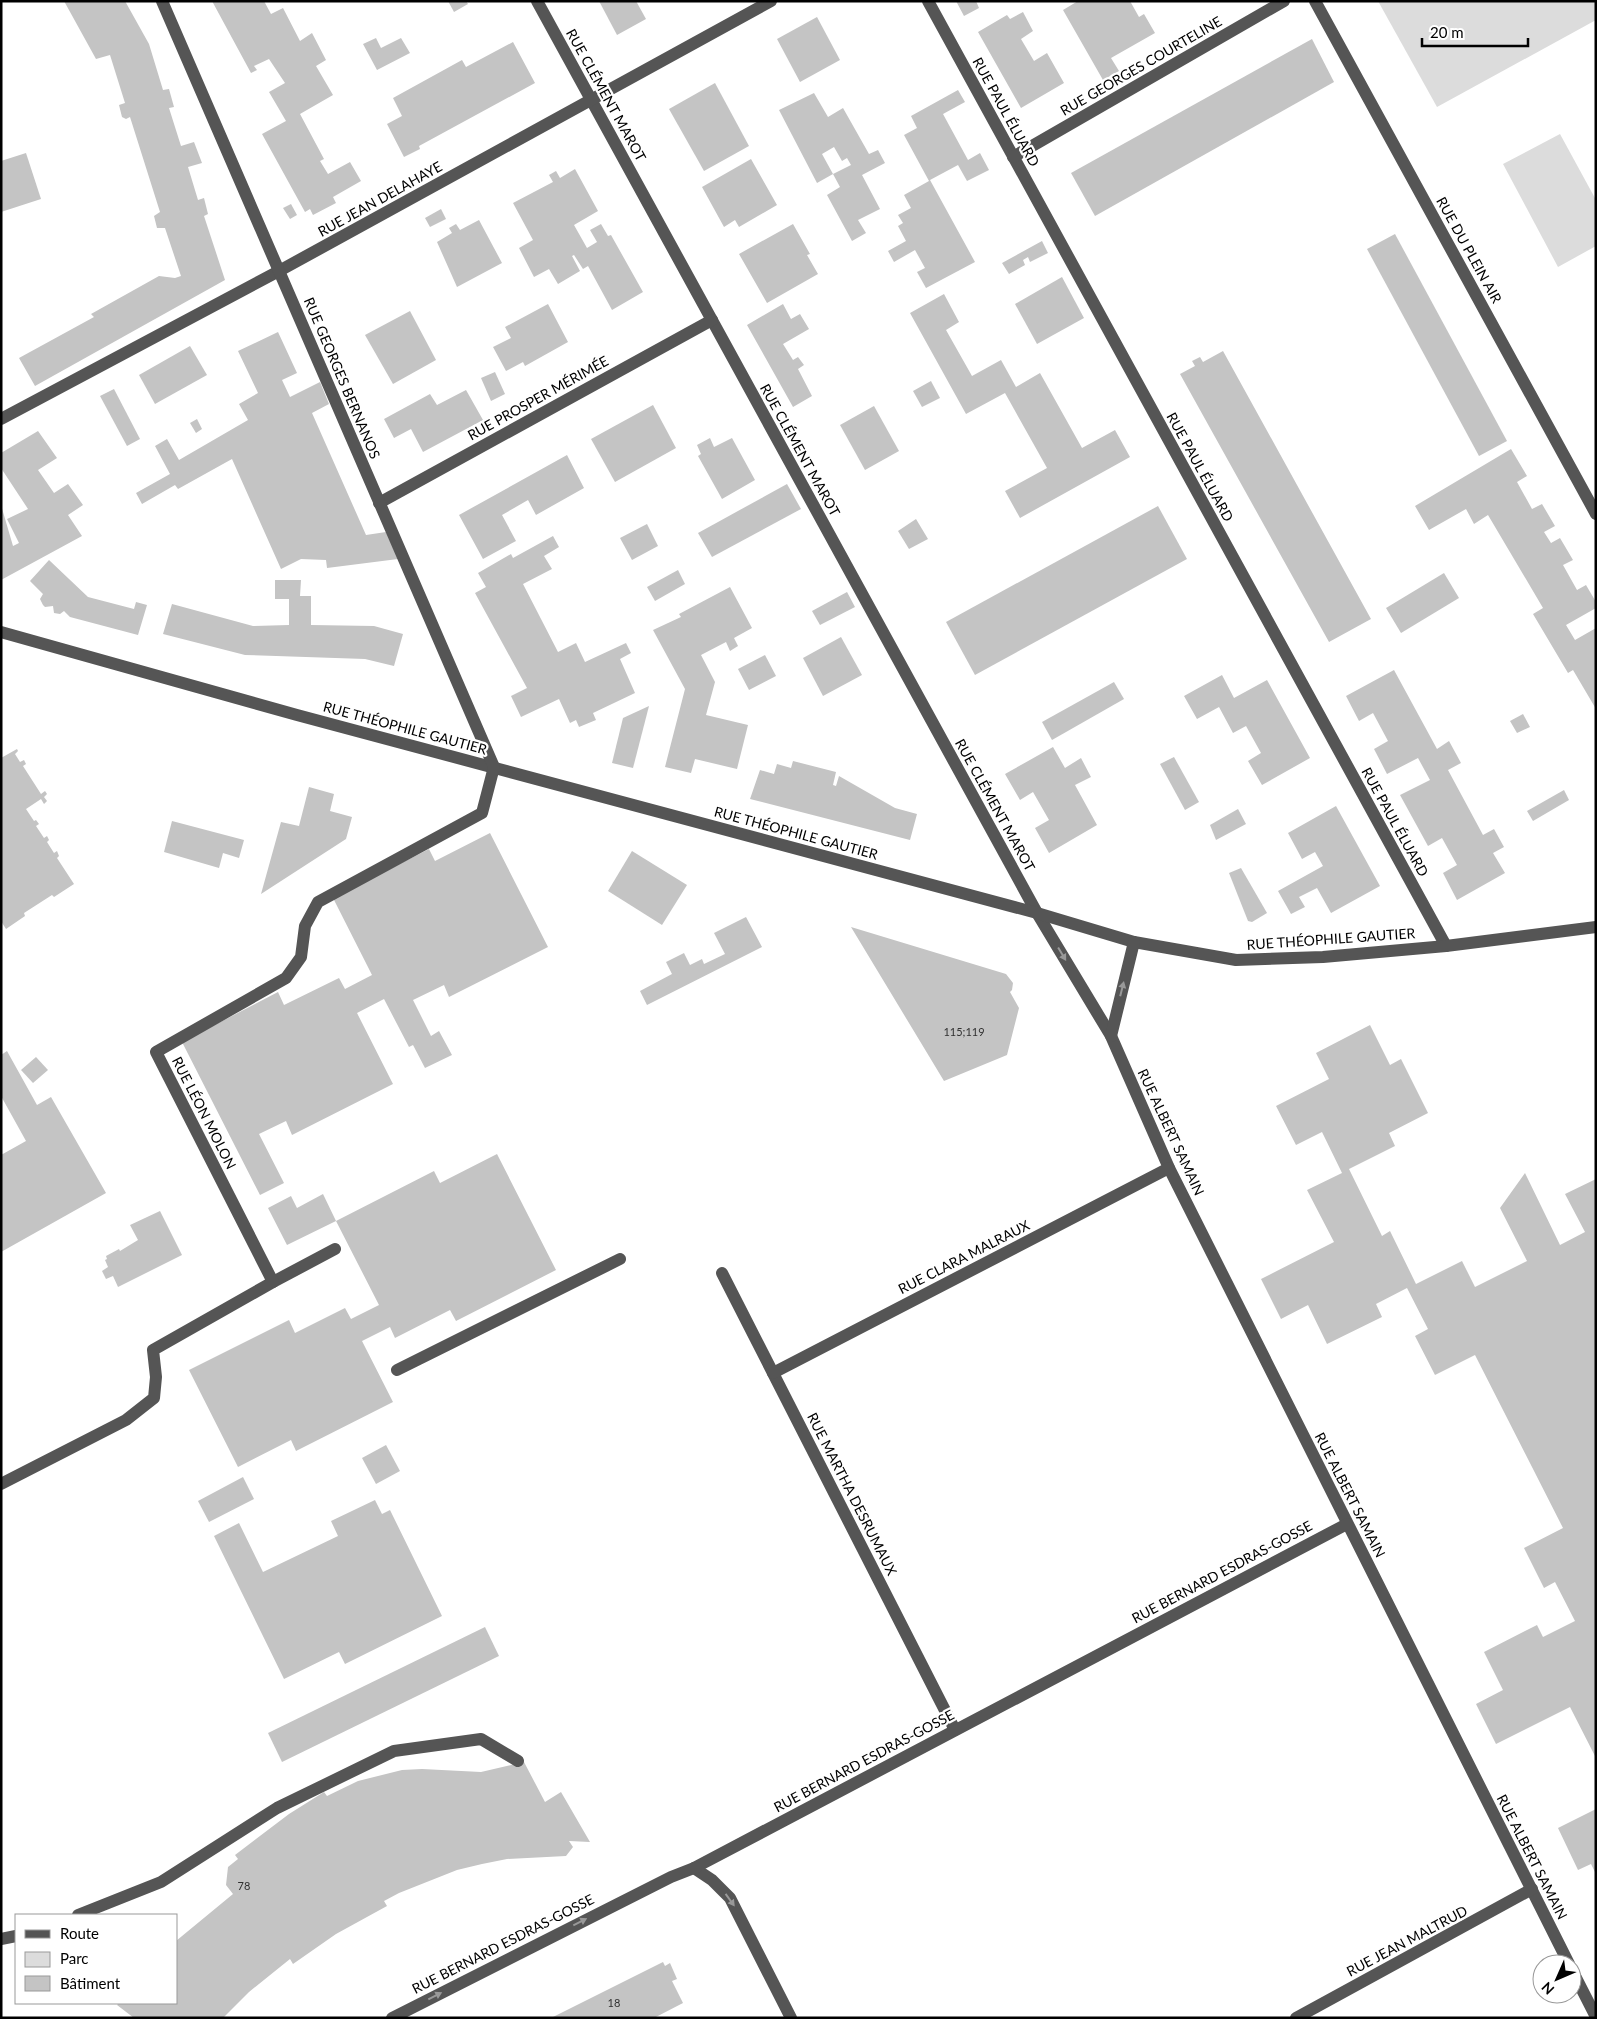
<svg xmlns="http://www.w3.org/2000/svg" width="1597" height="2019" font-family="Lato,sans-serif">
	<rect width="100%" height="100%" fill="#fff"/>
	<g fill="#dcdcdc">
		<path d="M1378,1H1596V20L1437,107Z"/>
		<path d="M1560,134L1596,200V246L1558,267L1503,164Z"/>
	</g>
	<g fill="#c4c4c4">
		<path d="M64,1H125L149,44L163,90L169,89L174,107L169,108L181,146L194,142L202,163L188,167L198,200L204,198L208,214L204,216L225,280L35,386L19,358L94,317L91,314L159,276L175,278L181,276L165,228H157L154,216L160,212L130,117L126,119L122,117L119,105L125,103L110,55L96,59Z"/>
		<path d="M212,1H264L271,14L283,8L300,41L312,33L326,60L316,66L333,95L300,114L324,159L320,161L328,174L350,162L361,181L333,197L336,203L313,215L310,209L305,212L262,134L286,121L269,92L285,83L269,59L254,66L257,70L251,73Z"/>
		<path d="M448,1H466L468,4L454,12Z"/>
		<path d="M599,1H636L646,19L617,35Z"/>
		<path d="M956,1H976L979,8L964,16Z"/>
		<path d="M1078,1H1130L1139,17L1144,14L1155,33L1111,58L1119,71L1103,80L1063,10Z"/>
		<path d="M1023,12L1033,31L1021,39L1034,61L1047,53L1064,83L1021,108L978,32L1007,15L1010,19Z"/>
		<path d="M817,17L840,60L800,82L777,39Z"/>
		<path d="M376,38L381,48L401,38L410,53L377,70L363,44Z"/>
		<path d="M1312,39L1334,82L1095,216L1071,173Z"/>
		<path d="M513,42L535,83L419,146L420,149L404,157L387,124L402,116L393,98L462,60L466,67Z"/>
		<path d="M715,83L749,146L704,171L669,109Z"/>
		<path d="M958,90L965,102L943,114L968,160L980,153L989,170L967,181L958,165L930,180L975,262L926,288L917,272L925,268L915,250L894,262L888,251L906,241L898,226L903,223L898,215L911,208L904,195L929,181L904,135L917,128L911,116Z"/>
		<path d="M814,93L828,117L843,108L869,154L878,150L885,163L862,175L880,209L858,220L866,233L852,241L827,195L840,187L833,174L851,165L847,158L842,161L834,147L822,154L833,174L817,183L779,110Z"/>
		<path d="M26,153L41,199L1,212V161Z"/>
		<path d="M751,159L777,205L739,227L735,220L724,227L702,187Z"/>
		<path d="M575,169L598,211L574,225L587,248L597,242L590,230L601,224L608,236L611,235L643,292L612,310L588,266L583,269L574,255L572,256L580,271L558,284L549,269L534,277L519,248L533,240L513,203L553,182L549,175L556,171L560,178Z"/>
		<path d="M291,204L297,215L290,219L283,208Z"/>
		<path d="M441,209L446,219L430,227L425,218Z"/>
		<path d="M479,220L502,263L457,287L437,242L452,233L449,228L456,224L460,230Z"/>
		<path d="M793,224L810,254L807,255L818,274L767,303L739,254Z"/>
		<path d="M1395,234L1507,441L1479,456L1367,249Z"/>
		<path d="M1042,241L1048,253L1030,262L1028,257L1023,260L1025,265L1009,274L1002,263Z"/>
		<path d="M1062,277L1084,318L1037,344L1015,304Z"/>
		<path d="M944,294L959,322L946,330L972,376L1001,360L1016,387L1040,373L1082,448L1115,430L1130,457L1020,518L1005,491L1047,468L1005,393L966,414L910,313Z"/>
		<path d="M548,304L568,342L525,366L523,362L506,371L493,347L511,338L505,327Z"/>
		<path d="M783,304L791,319L800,314L809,329L783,344L793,360L798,357L804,365L798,369L812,396L793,407L747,325Z"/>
		<path d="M410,311L436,360L393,384L365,335Z"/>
		<path d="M278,332L297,373L282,380L290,397L320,382L329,404L312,413L366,535L386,532L398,559L327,568L326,560L301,559L281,569L232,459L178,489L175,485L142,504L136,493L170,474L155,446L167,439L179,460L248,420L239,404L258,393L238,351Z"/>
		<path d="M190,346L207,375L155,404L139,375Z"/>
		<path d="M1223,351L1371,619L1329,642L1180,374L1195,366L1192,361L1200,357L1203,362Z"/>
		<path d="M495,372L505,394L491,401L481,378Z"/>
		<path d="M931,381L940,398L922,407L913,391Z"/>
		<path d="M114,389L140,439L127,446L100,396Z"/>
		<path d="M466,390L483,420L423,452L411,429L394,438L384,419L430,394L437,405Z"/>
		<path d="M653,405L676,448L615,482L591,439Z"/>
		<path d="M874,406L899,451L865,470L840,425Z"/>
		<path d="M197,419L202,429L196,433L190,423Z"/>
		<path d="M38,431L57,458L38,470L54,493L68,484L83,505L68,515L82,536L1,580V505L13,546L19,543L7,519L28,509L1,468V453Z"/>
		<path d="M710,438L714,447L732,438L755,480L722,499L698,456L701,454L697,445Z"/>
		<path d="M1511,449L1527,476L1517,482L1532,509L1542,504L1555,526L1544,532L1551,543L1560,538L1573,560L1563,565L1577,590L1586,585L1596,602V608L1566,625L1575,640L1596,628V709L1573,670L1568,673L1533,614L1543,608L1488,515L1474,524L1466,509L1429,530L1415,506Z"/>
		<path d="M567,455L584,488L536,515L528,500L502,515L516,541L483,559L459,515Z"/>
		<path d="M787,484L801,509L712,557L698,533Z"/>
		<path d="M1158,506L1187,559L975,675L946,622Z"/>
		<path d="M916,519L928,539L909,549L898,531Z"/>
		<path d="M647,524L658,546L632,560L620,538Z"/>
		<path d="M553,536L559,547L544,556L552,569L523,584L558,652L576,643L585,662L626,643L631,653L620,659L635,693L593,713L596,720L579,727L576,720L570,723L559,699L521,717L511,696L527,688L475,593L486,587L478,573L511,554L513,558Z"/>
		<path d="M49,560L88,597L134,609L136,602L147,605L138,635L70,617L64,611L60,614L54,613L53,606L45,607L43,605L40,599L43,594L30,581Z"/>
		<path d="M678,570L685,584L655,601L647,587Z"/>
		<path d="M1444,573L1459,598L1401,633L1386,608Z"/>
		<path d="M275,580H301L300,596H311V625L374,626L403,634L394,666L365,659L245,655L163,634L172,604L253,626L289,625V599H275Z"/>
		<path d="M730,587L752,628L734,638L738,646L730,651L726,642L701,655L715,682L706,715L748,725L737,769L695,759L691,773L665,767L685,689L653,630L681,617L679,614Z"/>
		<path d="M847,592L855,607L820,625L812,611Z"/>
		<path d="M841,637L862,675L823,696L803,658Z"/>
		<path d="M765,655L776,676L749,690L738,669Z"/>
		<path d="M1394,670L1437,749L1449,741L1461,763L1448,770L1483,835L1494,829L1504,847L1493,853L1505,873L1457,900L1443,873L1457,865L1442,838L1428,846L1400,795L1430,780L1418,758L1387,774L1374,749L1388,741L1373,713L1359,721L1346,696Z"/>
		<path d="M1222,675L1234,698L1267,680L1310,758L1262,785L1248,761L1261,753L1246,726L1233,733L1219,707L1197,719L1184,696Z"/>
		<path d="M1114,682L1124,699L1052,740L1042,722Z"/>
		<path d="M649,706L633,768L612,763L623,718Z"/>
		<path d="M1523,714L1530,727L1517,733L1510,721Z"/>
		<path d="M1053,747L1065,768L1081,758L1091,777L1075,785L1097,825L1049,853L1035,828L1049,820L1033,792L1020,800L1005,774Z"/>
		<path d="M17,749L18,751L15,754L20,762L24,760L26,764L23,766L41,794L45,791L47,794L44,797L47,801L44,804L41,799L26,809L34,821L36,820L39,824L36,826L44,838L47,836L49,840L47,842L54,853L57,851L59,856L57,858L74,884L54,897L52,895L24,913L25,916L6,929L1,921V758Z"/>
		<path d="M1174,757L1199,802L1185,810L1160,764Z"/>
		<path d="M793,761L836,772L833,785L836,786L839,776L895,808L917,814L910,840L750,799L760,770L774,774L777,764L791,768Z"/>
		<path d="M309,787L334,794L330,811L352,817L346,839L261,894L281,822L299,826Z"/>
		<path d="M1564,790L1569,800L1533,821L1527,811Z"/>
		<path d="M1336,806L1380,886L1331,913L1317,888L1299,897L1305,907L1291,914L1278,891L1323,866L1315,852L1302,859L1288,833Z"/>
		<path d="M1238,809L1246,824L1216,840L1210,825Z"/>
		<path d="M172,821L244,840L239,858L223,853L219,868L164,852Z"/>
		<path d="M490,833L548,947L449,997L444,985L413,1000L431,1036L439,1031L452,1055L425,1068L413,1045L409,1047L384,999L357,1013L393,1084L292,1135L286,1121L259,1134L284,1183L260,1195L182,1042L278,992L284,1005L339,978L345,989L372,975L333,898L429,849L435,861Z"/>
		<path d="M632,851L687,885L662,925L608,891Z"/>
		<path d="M1241,868L1267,913L1252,922L1248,921L1229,873Z"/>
		<path d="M746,917L762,947L647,1005L640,991L672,974L666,962L684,953L690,965L702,959L704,964L725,954L714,933Z"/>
		<path d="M851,927L1006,974L1013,983L1012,990L1010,992L1019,1008L1007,1055L944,1081Z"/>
		<path d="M1370,1025L1390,1065L1401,1059L1428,1113L1389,1133L1395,1146L1349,1169L1382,1236L1390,1231L1416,1284L1462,1261L1475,1287L1527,1261L1500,1208L1525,1173L1560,1245L1585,1232L1565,1194L1596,1179V1758L1570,1707L1496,1744L1476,1704L1503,1690L1484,1652L1537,1625L1543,1637L1575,1621L1555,1582L1544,1588L1524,1548L1563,1528L1475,1355L1435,1375L1415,1336L1428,1329L1407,1288L1376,1304L1382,1317L1327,1344L1308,1305L1281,1319L1261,1279L1334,1242L1307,1190L1342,1173L1322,1132L1296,1145L1276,1106L1329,1079L1316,1053Z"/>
		<path d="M7,1051L37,1105L51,1097L106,1193L1,1252V1155L26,1141L1,1096V1055Z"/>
		<path d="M36,1057L48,1070L33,1083L21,1070Z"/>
		<path d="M497,1154L556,1270L456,1321L450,1310L395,1338L390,1327L362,1341L393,1402L296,1451L291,1440L238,1467L189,1370L289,1320L295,1333L345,1308L351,1319L379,1305L336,1221L434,1171L440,1183Z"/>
		<path d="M323,1194L336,1221L287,1245L268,1208L291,1196L297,1208Z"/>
		<path d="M160,1211L182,1255L118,1287L113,1276L106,1279L102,1271L108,1267L105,1260L107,1259L106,1256L119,1249L120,1251L138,1240L130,1225Z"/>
		<path d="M386,1445L400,1471L376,1484L362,1458Z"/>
		<path d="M243,1477L254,1499L209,1522L198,1501Z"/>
		<path d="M375,1500L382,1514L390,1510L442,1616L345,1664L339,1652L284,1679L214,1536L239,1523L263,1572L338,1536L331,1521Z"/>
		<path d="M485,1627L499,1656L282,1762L268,1733Z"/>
		<path d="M524,1762L545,1802L561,1792L590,1842L569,1841L573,1847L566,1856L507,1859L482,1864L457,1870L399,1893L384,1901L387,1906L336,1934L293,1964L290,1959L249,1992L223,2018H134L117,2005L119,2003H176V1941L233,1894L226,1885L228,1867L238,1859L235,1855L289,1814L324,1792L327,1796L358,1781L402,1770L422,1769L481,1772Z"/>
		<path d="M1596,1809V1874L1591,1864L1578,1870L1558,1828Z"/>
		<path d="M663,1962L665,1966L670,1963L677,1979L672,1981L683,2003L654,2018H551Z"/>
	</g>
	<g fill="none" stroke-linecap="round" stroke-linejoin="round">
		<g stroke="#555" stroke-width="12">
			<path d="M537,1L1037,913L1111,1036L1169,1168L1569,1964"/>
			<path d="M928,1L1446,946"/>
			<path d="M1315,1L1596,514"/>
			<path d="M1013,157L1284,1"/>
			<path d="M1,419L279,271L771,1"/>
			<path d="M379,503L712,320"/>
			<path d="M1,632L297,715L1037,913L1134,942L1236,960L1323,957L1446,946L1596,927"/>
			<path d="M1111,1036L1134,942"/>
			<path d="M722,1273L955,1730"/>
			<path d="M273,1282L335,1249"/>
			<path d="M397,1370L620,1259"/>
			<path d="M773,1373L1169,1168"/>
			<path d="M1,1484L126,1420L154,1398L156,1377L153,1350L273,1282L156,1052L286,978L301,957L305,926L318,902L482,813L494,767L162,1"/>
			<path d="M694,1868L712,1880L730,1898L791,2018"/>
			<path d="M78,1915L161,1882L277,1808L394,1751L481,1739L518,1761"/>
			<path d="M1,1939L16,1936"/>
			<path d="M1572,1970L1596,2017"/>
			<path d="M392,2018L671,1877L694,1868L1347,1524"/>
			<path d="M1296,2018L1532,1889"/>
		</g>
	</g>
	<defs><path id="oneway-solid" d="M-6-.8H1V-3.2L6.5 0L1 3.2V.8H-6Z" transform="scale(1.25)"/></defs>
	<g fill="#999">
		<use href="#oneway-solid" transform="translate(1062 954) rotate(59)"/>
		<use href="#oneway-solid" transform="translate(1122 989) rotate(-76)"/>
		<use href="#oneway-solid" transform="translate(730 1900) rotate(54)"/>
		<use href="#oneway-solid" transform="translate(580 1922) rotate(-27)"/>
		<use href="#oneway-solid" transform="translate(435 1996) rotate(-27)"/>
	</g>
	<g text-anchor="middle" stroke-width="4.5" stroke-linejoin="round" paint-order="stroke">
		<g font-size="11" fill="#313131">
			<text x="964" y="1036">115;119</text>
			<text x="244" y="1890">78</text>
			<text x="614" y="2007">18</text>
		</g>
		<g font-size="14" fill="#000" stroke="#fff">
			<text transform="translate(1141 66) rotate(-30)" y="5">RUE GEORGES COURTELINE</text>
			<text transform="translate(606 95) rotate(61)" y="5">RUE CLÉMENT MAROT</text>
			<text transform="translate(1006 112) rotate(61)" y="5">RUE PAUL ÉLUARD</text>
			<text transform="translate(380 199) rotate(-29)" y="5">RUE JEAN DELAHAYE</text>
			<text transform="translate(1469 250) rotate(61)" y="5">RUE DU PLEIN AIR</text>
			<text transform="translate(342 378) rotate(67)" y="5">RUE GEORGES BERNANOS</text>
			<text transform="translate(538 398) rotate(-29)" y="5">RUE PROSPER MÉRIMÉE</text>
			<text transform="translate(800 450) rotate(61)" y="5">RUE CLÉMENT MAROT</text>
			<text transform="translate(1200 467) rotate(61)" y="5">RUE PAUL ÉLUARD</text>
			<text transform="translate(405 728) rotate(15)" y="5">RUE THÉOPHILE GAUTIER</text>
			<text transform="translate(995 805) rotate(61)" y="5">RUE CLÉMENT MAROT</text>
			<text transform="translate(1395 822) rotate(61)" y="5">RUE PAUL ÉLUARD</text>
			<text transform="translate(796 833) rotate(15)" y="5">RUE THÉOPHILE GAUTIER</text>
			<text transform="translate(1331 939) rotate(-4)" y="5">RUE THÉOPHILE GAUTIER</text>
			<text transform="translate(204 1113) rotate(63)" y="5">RUE LÉON MOLON</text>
			<text transform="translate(1171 1132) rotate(65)" y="5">RUE ALBERT SAMAIN</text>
			<text transform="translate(964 1257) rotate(-27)" y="5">RUE CLARA MALRAUX</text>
			<text transform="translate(852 1494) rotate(63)" y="5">RUE MARTHA DESRUMAUX</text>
			<text transform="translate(1350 1495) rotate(63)" y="5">RUE ALBERT SAMAIN</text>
			<text transform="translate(1222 1572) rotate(-28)" y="5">RUE BERNARD ESDRAS-GOSSE</text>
			<text transform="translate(864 1761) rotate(-28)" y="5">RUE BERNARD ESDRAS-GOSSE</text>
			<text transform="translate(1532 1857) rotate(63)" y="5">RUE ALBERT SAMAIN</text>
			<text transform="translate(1407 1941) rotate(-28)" y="5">RUE JEAN MALTRUD</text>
			<text transform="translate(503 1944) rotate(-27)" y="5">RUE BERNARD ESDRAS-GOSSE</text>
		</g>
	</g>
	<rect width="1597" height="2019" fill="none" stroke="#000000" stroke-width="5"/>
	<rect x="15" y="1914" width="162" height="90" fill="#ffffff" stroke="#999999"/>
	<rect x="25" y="1930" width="25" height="8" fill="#555555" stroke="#999999"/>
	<text x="60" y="1939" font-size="15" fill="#000000">Route</text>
	<rect x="25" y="1952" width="25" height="15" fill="#dcdcdc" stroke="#999999"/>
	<text x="60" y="1964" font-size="15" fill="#000000">Parc</text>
	<rect x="25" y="1976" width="25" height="15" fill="#c4c4c4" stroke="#999999"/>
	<text x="60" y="1989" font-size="15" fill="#000000">Bâtiment</text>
	<g transform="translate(1557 1979) rotate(225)"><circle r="24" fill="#ffffff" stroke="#999999"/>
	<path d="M0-4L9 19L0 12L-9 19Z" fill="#000000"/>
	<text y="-8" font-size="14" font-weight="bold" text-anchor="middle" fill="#000000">N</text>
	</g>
	<path d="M1422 38v8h106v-8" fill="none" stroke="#000000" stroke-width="2.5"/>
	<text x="1430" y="38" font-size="15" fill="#000000" stroke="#ffffff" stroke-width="4" paint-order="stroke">20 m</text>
</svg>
